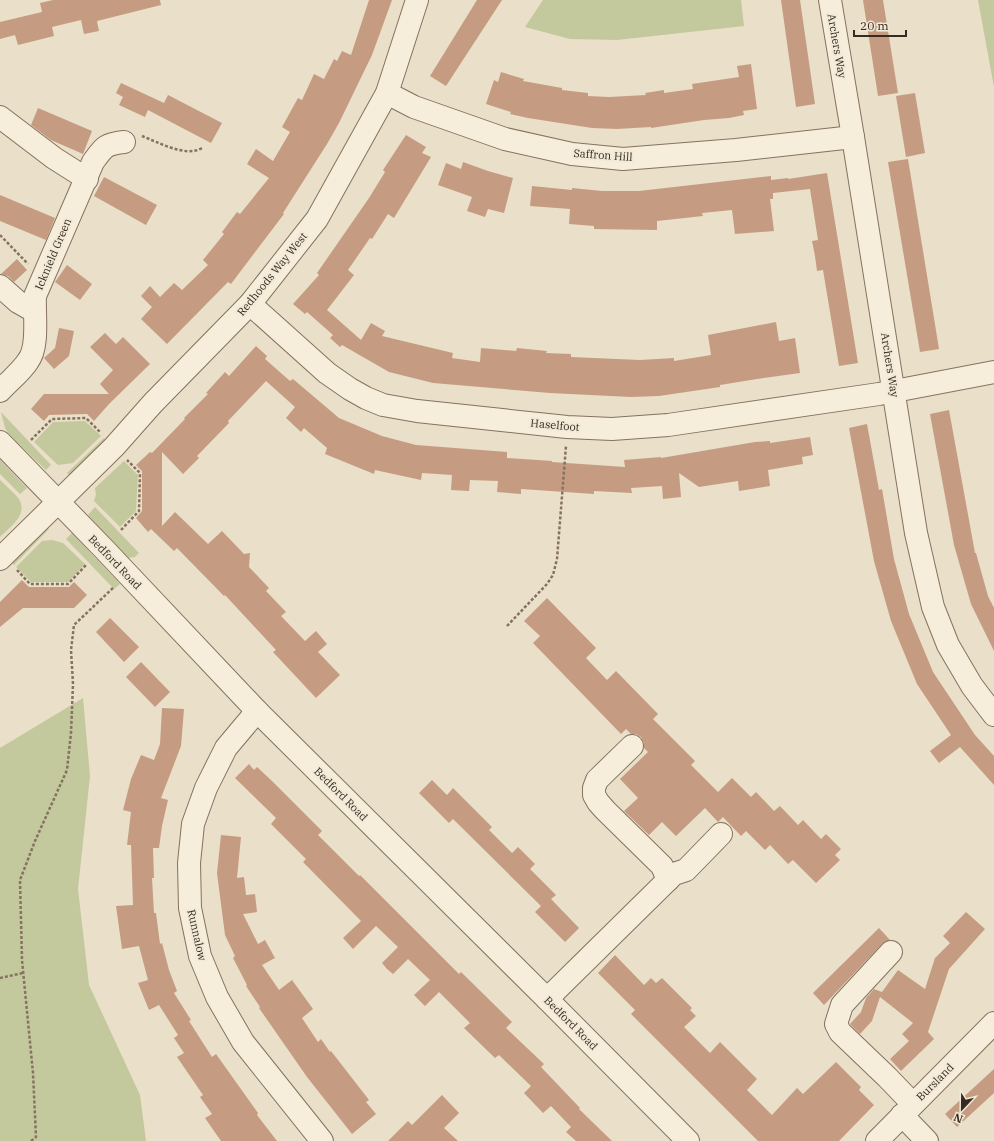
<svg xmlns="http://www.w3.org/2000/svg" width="994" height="1141" font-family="'IBM Plex Serif',serif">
	<rect width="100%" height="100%" fill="#eadfc8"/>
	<g fill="#c3c89d">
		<path d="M543,0H741L744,26L617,40L570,39L525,27Z"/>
		<path d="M978,0H994V87Z"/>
		<path d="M1,412L51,465L46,470L11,437L5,428Z"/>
		<path d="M85,421L101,436L73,463L58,465L34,442L53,422Z"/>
		<path d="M104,438L107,442L71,477L67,473Z"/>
		<path d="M0,460L27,488L20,494L0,474Z"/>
		<path d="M124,461L138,475L136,511L120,527L94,501L96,495L95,488Z"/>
		<path d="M0,480C5,485 17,495 20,501C27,516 9,528 0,537Z"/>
		<path d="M95,507L139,553L135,557L128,558L88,515Z"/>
		<path d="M45,525L49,529L14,565L10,561Z"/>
		<path d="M72,533L120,584L114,589L66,539Z"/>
		<path d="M52,540L63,543L85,564L68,582H31L16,567L42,541Z"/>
		<path d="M83,698L90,776L78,889L89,985L140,1095L146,1141H0V748Z"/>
	</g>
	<g fill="#c59c82">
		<path d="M53,0H160L161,5L97,21L99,31L84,34L81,20L52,27L54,36L18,45L15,35L0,39V22L42,12L40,3Z"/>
		<path d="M369,0H392L372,55L339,123L327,144L283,213L284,214L243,268L231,284L228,282L167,344L141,319L152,307L141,296L150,286L160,297L174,283L182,290L208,265L203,260L224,234L222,232L237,212L240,214L269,178L247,164L256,149L273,161L290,132L282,127L298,98L302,100L314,74L324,79L334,59L337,61L342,51L351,55Z"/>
		<path d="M477,0H502L446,86L430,76Z"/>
		<path d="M781,0H800L815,104L796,107Z"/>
		<path d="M863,0H883L898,93L878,96Z"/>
		<path d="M751,64L757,109L743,111L744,115L729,118L704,120L651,128V127L617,129L592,128L528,118L510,114L511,112L486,104L494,80L498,82L501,72L524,79L523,81L562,88V90L588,93V96L609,97L646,95L645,93L664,90V93L693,89L692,84L739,77L737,66Z"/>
		<path d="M121,83L164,103L168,95L222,123L211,143L148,110L145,117L119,105L123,97L116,93Z"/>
		<path d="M915,93L925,153L906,157L896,96Z"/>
		<path d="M38,108L92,131L83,154L51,140L31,125Z"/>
		<path d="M406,135L426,147L422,153L431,157L394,218L388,214L372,239L370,238L348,270L354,275L327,310L361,340L371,323L385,331L382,336L453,353L452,358L480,362L481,348L516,351L517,348L547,351L546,353L571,354V357L640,360L674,358V361L711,355L708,335L776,322L779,341L795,338L800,373L757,379L720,385V387L659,396L631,397L550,393L433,383L389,372L342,345L340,347L330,338L333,335L307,312L305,314L293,304L319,275L317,273L369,198L385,172L383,170Z"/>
		<path d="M908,159L939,349L920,352L888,162Z"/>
		<path d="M463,162L488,171L513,178L504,213L488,209L485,217L467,211L472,197L438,185L446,163L461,169Z"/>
		<path d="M827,173L858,363L839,366L823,270L817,271L815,256L812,241L818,240L810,189L773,193V199H770L774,231L735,234L732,210L702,213L703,216L657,221V230L594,229V226L569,224L570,209L530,206L532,186L572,190V188L602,191H639L771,176V180L788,178V179Z"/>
		<path d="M104,177L157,205L146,225L94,196Z"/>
		<path d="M0,195L55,218L46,240L0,221Z"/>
		<path d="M17,259L27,270L14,282L8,276L1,274Z"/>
		<path d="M67,265L92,284L80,300L55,282Z"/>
		<path d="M59,328L74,331L69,356L54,369L44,358L55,348Z"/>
		<path d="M105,333L116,344L123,337L150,364L109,404L94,421L87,414L49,415L44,421L31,409L44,394H109L100,384L113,370L90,347Z"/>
		<path d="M256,346L267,356L265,359L290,381L293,379L339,418L382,436L416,445L507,452V458L552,461V462L625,467L624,460L661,457V458L755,442L770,441V443L810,437L813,455L802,457L803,464L768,470L770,486L739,491L738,481L699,487L679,473L681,497L663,499L662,486L631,488L632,493L594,491V494L521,489V494L497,492L498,481L470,480L469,491L451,490L452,475L422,473L421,480L375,470L374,474L325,454L327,448L304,428L301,432L286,418L295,407L266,381L228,421L229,423L197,456L199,458L183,474L162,452V526L175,512L208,544L222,531L244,554L250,553L249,567L269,588L266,591L286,612L281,616L305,641L316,631L327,644L318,652L340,675L316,698L273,652L276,650L225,595L224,596L177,548L174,551L151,529L148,532L136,518L142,511V471L136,465L150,452L152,453L185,419L184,418L208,394L206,393L225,372L229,376Z"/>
		<path d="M949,410L975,553H976L988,596L994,608V651L971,604L954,545L930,414Z"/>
		<path d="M867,424L879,490L882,489L894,559L909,614L933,672L975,735L994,756V785L960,747L939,763L930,751L951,735L917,684L891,621L874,561L849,428Z"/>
		<path d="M22,580L29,587H69L74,582L87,595L74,608H23L0,627V602Z"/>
		<path d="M547,598L596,648L586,658L607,680L616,671L658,714L653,719L695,761L691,765L718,792L732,778L751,797L756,792L774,811L780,806L798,825L803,820L821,839L826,834L841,849L835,855L840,860L816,883L793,860L788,864L770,845L765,850L746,831L741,836L723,817L718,822L705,808L676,836L662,822L649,835L624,811L638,798L620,779L648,752L644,748V743L641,737L636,734H631L626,729L621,734L533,643L540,636L524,621Z"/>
		<path d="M110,618L139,647L124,662L96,632Z"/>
		<path d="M141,662L170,692L155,707L126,677Z"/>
		<path d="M162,708L184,709L181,746L161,798L168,800L162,826L159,848H153L154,878H152L154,913H156L160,944L162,943L169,970L177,991L174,993L191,1020L189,1021L212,1057L216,1054L258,1113L257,1115L277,1141H221L205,1118L212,1114L200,1097L203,1095L177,1057L184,1053L174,1038L178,1035L159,1005L149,1010L138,983L148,980L139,946L122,949L116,906L133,905L131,845H127L131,812L123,810L131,779L141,755L154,760L160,744Z"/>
		<path d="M249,764L254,770L257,767L271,780L322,831L318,835L359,876L360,875L459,974L461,972L512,1022L506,1028L544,1064L541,1067L580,1108L579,1109L612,1141H576L566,1132L571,1127L551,1106L543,1113L524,1093L531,1086L499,1055L495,1058L464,1028L470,1023L439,992L425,1006L414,995L430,980L408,959L393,974L387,969L382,963L398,947L376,926L353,949L343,938L361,921L303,862L306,859L271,824L276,818L235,778Z"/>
		<path d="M432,780L447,795L453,788L492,827L489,830L512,853L518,847L535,864L530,869L556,895L551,899L579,928L565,942L535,912L541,906L453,819L449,823L419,793Z"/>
		<path d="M221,835L241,837L237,878L244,877L246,895L255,894L257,912L243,914L258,944L265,940L275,958L262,965L279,990L292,980L313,1009L302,1018L318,1042L321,1039L330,1052L331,1051L369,1100L366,1102L376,1114L352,1134L307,1077L259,1008L260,1007L246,986L247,985L233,958L235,956L225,935L217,873Z"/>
		<path d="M966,912L985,929L949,969L928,1032L934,1039L901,1071L890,1059L909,1041L902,1034L913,1023L880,997L872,1021L860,1034L850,1024L861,1012L866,998L874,989L882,992L898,970L925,989L935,958L950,943L943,936Z"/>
		<path d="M879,928L890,940L882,944L824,1005L813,993Z"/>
		<path d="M615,955L644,985L651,978L656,983L662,978L692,1008L690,1010L696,1016L684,1027L710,1053L720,1042L757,1079L747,1090L772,1115L797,1088L803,1094L836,1062L861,1087L859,1090L874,1105L839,1141H758L631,1014L635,1010L598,973Z"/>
		<path d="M994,1069V1093L957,1127L945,1114Z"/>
		<path d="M442,1095L459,1113L444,1128L458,1141H388L408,1121L412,1125Z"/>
	</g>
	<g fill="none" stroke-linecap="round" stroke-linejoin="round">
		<defs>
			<g id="minor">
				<path d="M830,0L853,137L916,533L933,607L948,645L972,686L994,715"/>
				<path d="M387,93L414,107L505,139L572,154L623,159L736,150L853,137"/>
				<path d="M0,117L54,158L87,179"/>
				<path d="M0,286L18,302L34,311"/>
				<path d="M250,304L327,373L350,389L366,398L383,405L417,411L567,427L612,429L668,425L879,394L994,372"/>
				<path d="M0,391C9,381 21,372 28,361C39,347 34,314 35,296L93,162C104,147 105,144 124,142"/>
				<path d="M0,442L103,548L257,711L547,999L688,1141"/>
				<path d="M0,559L114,447L153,403L250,304L317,219L387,93L417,0"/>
				<path d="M257,711L226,748L206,788L193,824L189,863L190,908L200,956L217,997L243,1042L322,1141"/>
				<path d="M632,746L597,780L594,788V795L598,802L605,810L662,866L668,880"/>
				<path d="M891,952L842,1005L836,1024L840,1032L887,1077L913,1104"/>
				<path d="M547,999L674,874L686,870L721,834"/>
				<path d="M902,1115L927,1141"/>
				<path d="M877,1141L994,1023"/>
			</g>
		</defs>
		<use href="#minor" stroke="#85725f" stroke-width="24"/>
		<g stroke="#85725f" stroke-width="2.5" stroke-dasharray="3 2" stroke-linecap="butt">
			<path d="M142,136C158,142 186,158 202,148"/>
			<path d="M0,235L28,264"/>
			<path d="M31,440L52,419L86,418L101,433"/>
			<path d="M121,530L139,511L140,473L127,460"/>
			<path d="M17,570L30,584H68L87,564"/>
			<path d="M507,626L547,584L553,575L557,559L566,446"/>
			<path d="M0,978L23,973"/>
			<path d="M31,1141L36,1137L33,1073L22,960L20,880L35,841L67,770L71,733L73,684L71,650L74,625L114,587"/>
		</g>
		<use href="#minor" stroke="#f6eddb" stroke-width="22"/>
	</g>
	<g text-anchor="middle" stroke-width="4" stroke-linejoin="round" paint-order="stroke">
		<g font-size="11" fill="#362b21" stroke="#f2ead7">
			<text transform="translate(837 46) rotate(80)" y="4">Archers Way</text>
			<text transform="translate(603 155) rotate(4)" y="4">Saffron Hill</text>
			<text transform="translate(53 254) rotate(-67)" y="4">Icknield Green</text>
			<text transform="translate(272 274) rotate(-51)" y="4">Redhoods Way West</text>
			<text transform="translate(890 365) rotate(81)" y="4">Archers Way</text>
			<text transform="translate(555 425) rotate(5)" y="4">Haselfoot</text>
			<text transform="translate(115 562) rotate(46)" y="4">Bedford Road</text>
			<text transform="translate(341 794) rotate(45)" y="4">Bedford Road</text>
			<text transform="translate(197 935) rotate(77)" y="4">Runnalow</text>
			<text transform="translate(571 1023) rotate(45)" y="4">Bedford Road</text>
			<text transform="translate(935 1082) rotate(-45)" y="4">Bursland</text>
		</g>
	</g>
	<g transform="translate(962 1109) rotate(202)" stroke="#f2ead7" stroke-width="3" paint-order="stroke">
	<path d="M0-3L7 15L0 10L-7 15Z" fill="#362b21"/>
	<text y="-6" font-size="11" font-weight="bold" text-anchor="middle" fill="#362b21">N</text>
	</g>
	<path d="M854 30v6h52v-6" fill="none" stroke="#362b21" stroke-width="2"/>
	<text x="860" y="30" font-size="12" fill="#362b21" stroke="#f2ead7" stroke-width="3" paint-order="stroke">20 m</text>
</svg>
